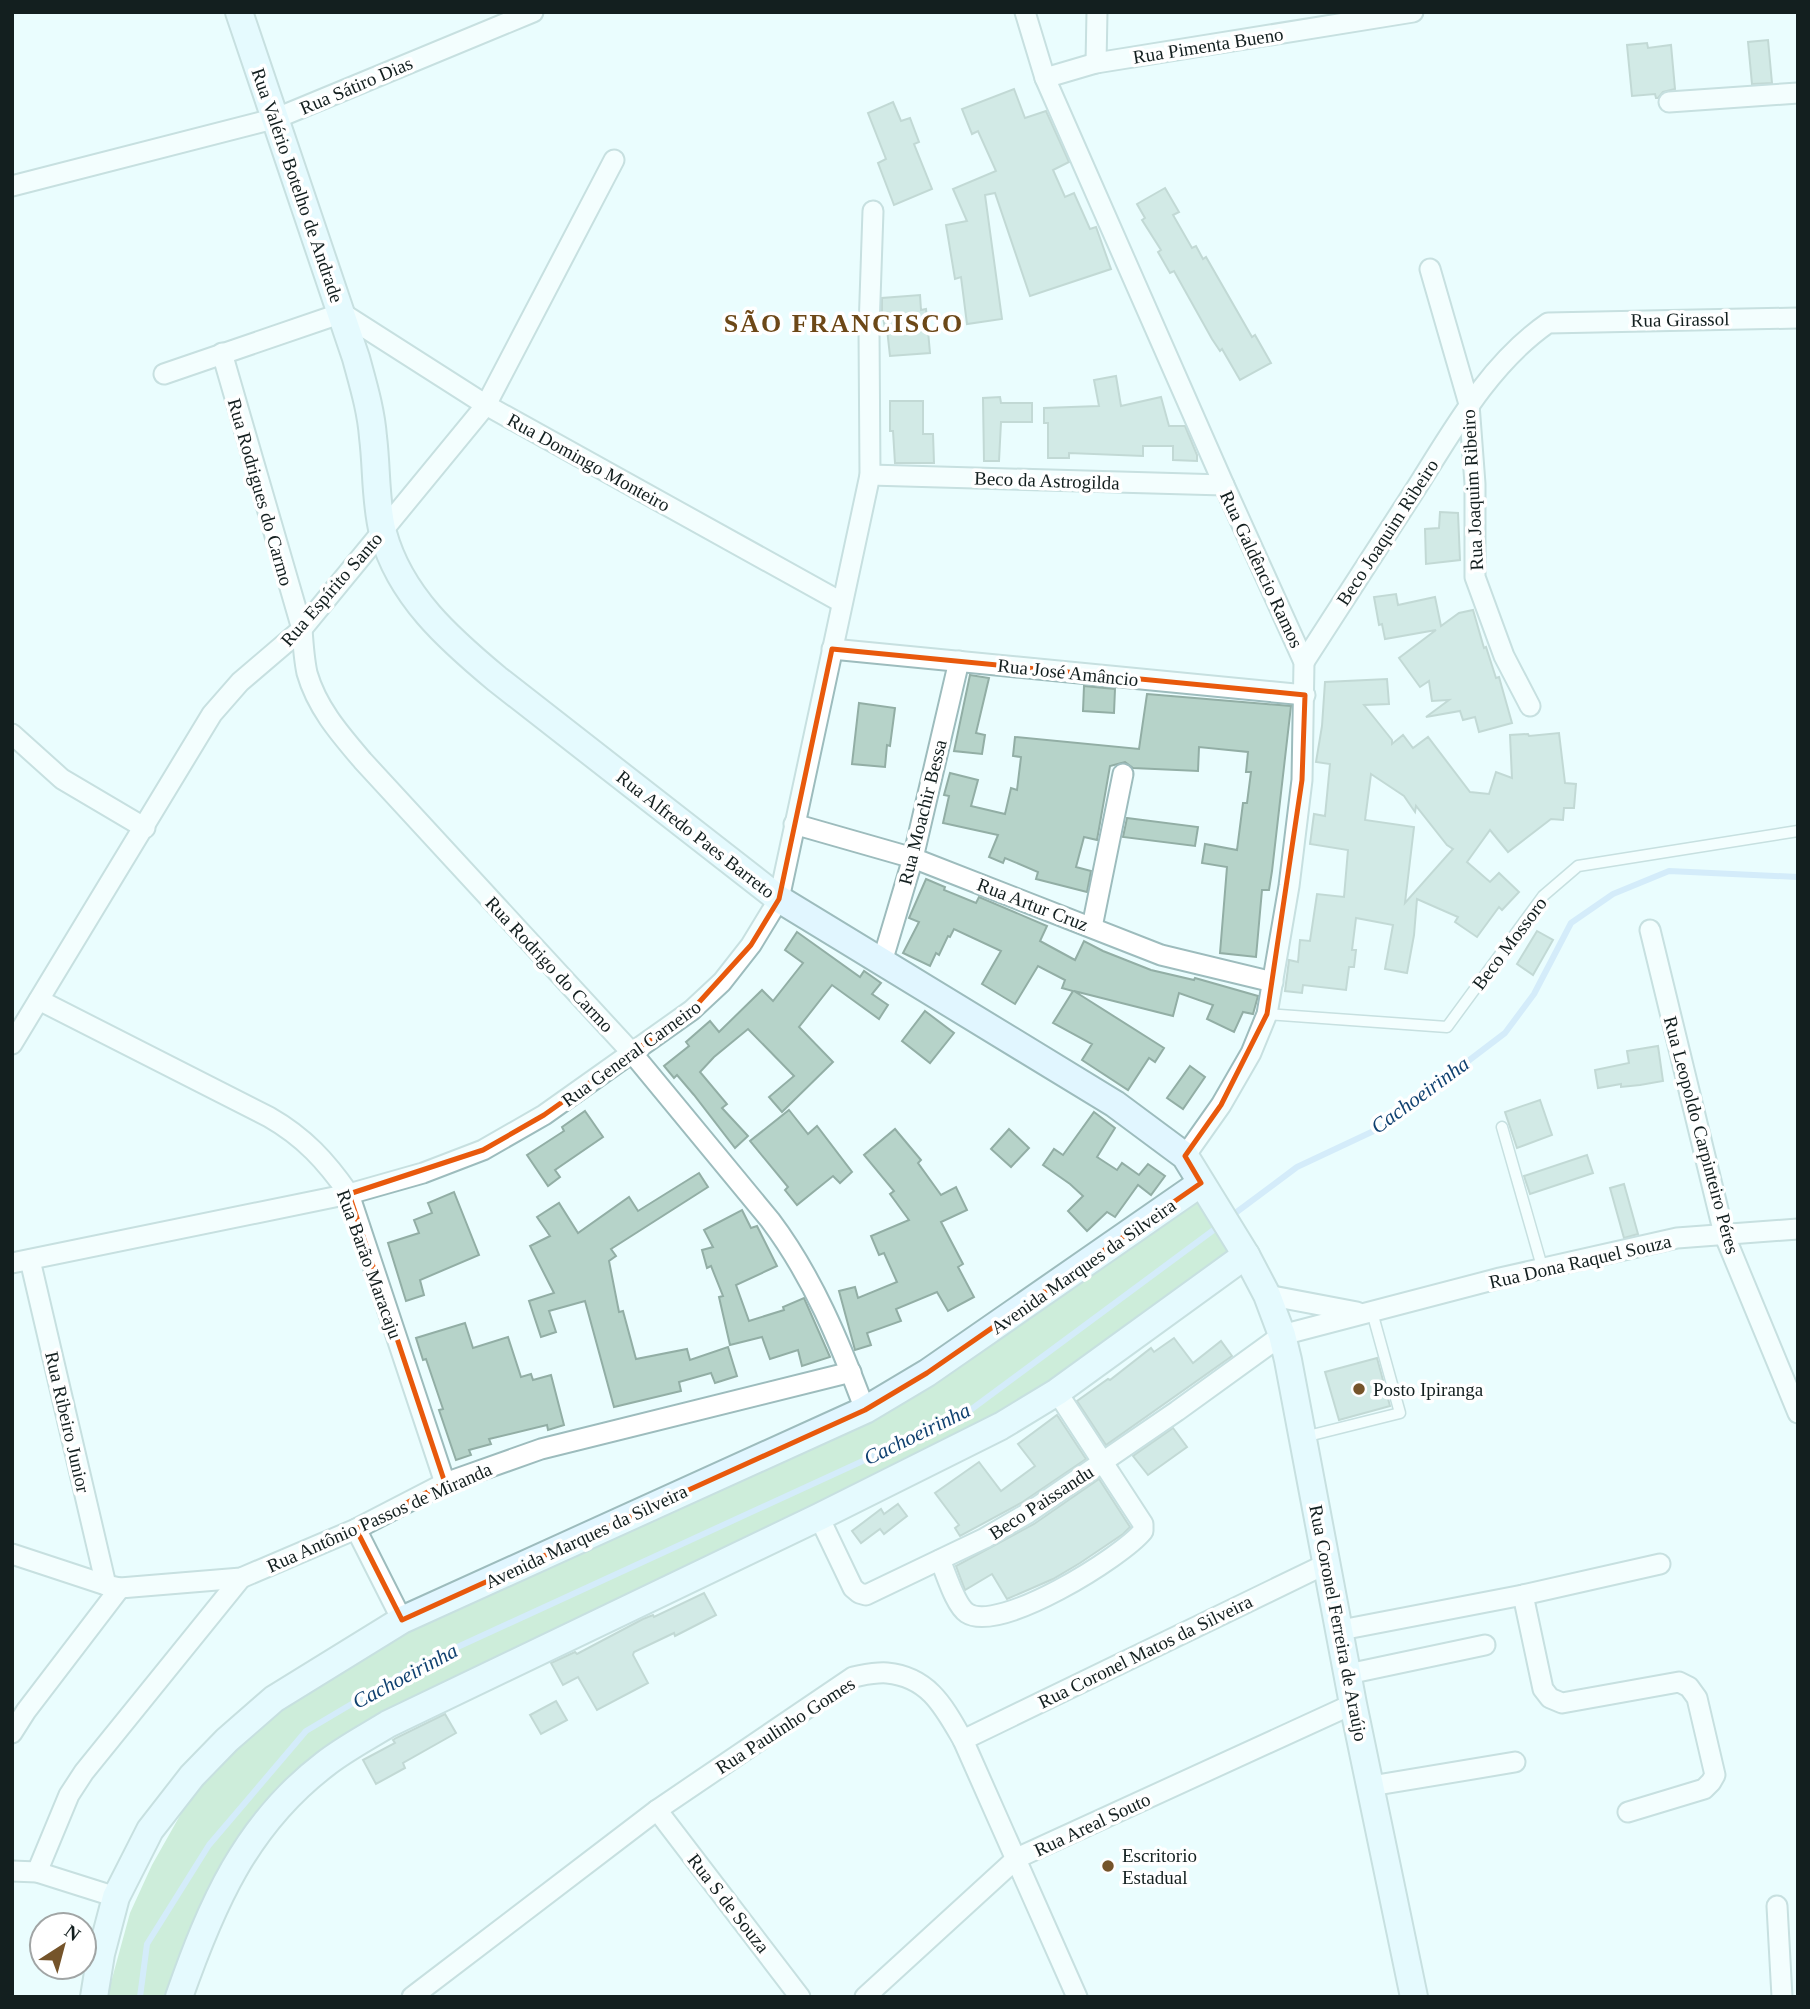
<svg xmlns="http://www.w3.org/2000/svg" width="1810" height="2009" font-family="Georgia,serif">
	<rect width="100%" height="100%" fill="#eafdfe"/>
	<path fill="#aad9af" d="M1201,1198L1235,1250L1039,1390L968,1438L679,1570L408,1699L355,1728L320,1753L272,1799L173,1997H107L130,1913L152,1865L191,1796L281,1703L368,1647L932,1386L1088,1279Z"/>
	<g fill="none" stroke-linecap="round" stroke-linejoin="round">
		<g stroke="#bad7f6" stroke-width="6">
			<path d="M1230,1217L1297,1167L1380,1128L1505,1033L1534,994L1571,923L1613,894L1669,871L1798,877"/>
			<path d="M140,1997L147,1944L209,1845L306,1731L414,1667L965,1414L1219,1226"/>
		</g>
	</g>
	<g fill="#b6d3c9" stroke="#92aea5" stroke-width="2" fill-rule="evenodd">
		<path d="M1768,40L1772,83L1752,84L1748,42Z"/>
		<path d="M1647,43L1648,48L1671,45L1675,89L1663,92L1658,98H1656L1655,94L1632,96L1627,45Z"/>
		<path d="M1014,89L1025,118L1046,111L1069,162L1053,170L1065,197L1074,193L1090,229L1096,227L1111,269L1030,296L995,193L985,195L1002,319L967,324L961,277L955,279L946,225L967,221L953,189L996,171L978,131L972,134L962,109Z"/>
		<path d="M893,102L901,121L910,118L919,142L914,144L932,189L894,205L878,163L886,159L868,113Z"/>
		<path d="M1165,188L1179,212L1173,215L1192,248L1196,246L1203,259L1206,257L1252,337L1255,335L1271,363L1240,380L1222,349L1220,351L1212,339L1174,271L1170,273L1158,252L1161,250L1142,220L1145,218L1137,204Z"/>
		<path d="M920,295L921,310L926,309L930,353L890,356L887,329H885L882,311V298Z"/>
		<path d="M1116,376L1121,406L1161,397L1169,426H1185L1197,455V461L1173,460V446H1143V456L1069,453V458H1048V423H1044V408L1099,406L1094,380Z"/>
		<path d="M1000,397L1001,403H1032V422H1001L999,461H984L983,398Z"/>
		<path d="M890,401H923V434H933L934,463H895L893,431H890Z"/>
		<path d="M1440,512L1458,513L1460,560L1426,564L1425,529L1439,528Z"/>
		<path d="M1396,594L1398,605L1435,597L1441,626L1459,613L1473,610L1484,648L1486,647L1496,678L1499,677L1512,723L1479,732L1475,717L1463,720L1460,711L1426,717L1449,700L1432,701L1429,681L1420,687L1399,658L1436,630L1385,639L1382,624L1379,625L1374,597Z"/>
		<path d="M970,675L989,678L976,733L985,735L982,754L954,751Z"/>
		<path d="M1387,679L1389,704L1364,705L1392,740V744L1403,735L1413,748L1428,737L1470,792L1489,794L1496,772L1512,778L1510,735L1528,734L1529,736L1559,733L1565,783L1576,784L1574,808H1564L1563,820L1551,819L1508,852L1490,830L1467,862L1490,882L1499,873L1519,892L1502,910L1499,907L1477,937L1455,922L1458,917L1417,899L1414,935L1407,973L1385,969L1393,925L1356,918L1352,950H1356L1354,967H1349L1346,990L1303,985L1302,993L1285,991L1289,960L1298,962L1300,940L1310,941L1317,894L1344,897L1348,850L1310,844L1314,814L1325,816L1330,764L1316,762L1322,726L1325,682ZM1371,774L1404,796L1415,812L1416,806L1447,845L1453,849L1405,903L1414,827L1365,820Z"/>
		<path d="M1084,686L1115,689L1114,713L1083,711Z"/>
		<path d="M1147,694L1291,706L1272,871L1269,890H1262L1256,957L1220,953L1227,867L1202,863L1205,844L1237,850L1243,803H1247L1251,772H1246L1248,752L1199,747L1198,771L1133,768L1125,762L1110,766L1097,840L1084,837L1076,867L1091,871L1087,892L1036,879L1038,872L1005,858L1003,863L989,857L998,835L943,823L949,796L944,795L950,773L978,780L971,806L1005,814L1011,788L1017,790L1021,757L1013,756L1015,737L1139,749Z"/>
		<path d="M859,703L895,708L890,746L887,745L885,767L852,764Z"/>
		<path d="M1127,818L1198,827L1195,846L1123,837Z"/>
		<path d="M926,879L945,887L944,890L976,903L979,897L1047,926L1040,941L1075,960L1084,941L1103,951L1151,970L1194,980L1195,978L1258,996L1253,1014L1243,1012L1234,1032L1207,1019L1213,1005L1179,993L1173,1016L1074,991L1164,1048L1155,1062L1149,1058L1128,1090L1082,1060L1092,1044L1053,1023L1073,991L1062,988L1065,980L1038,966L1015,1004L982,984L1001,951L954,929L950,937L948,936L939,955L936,953L930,966L903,953L919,922L909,918Z"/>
		<path d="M1537,931L1553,940L1533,975L1517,964Z"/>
		<path d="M797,932L860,977L864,971L881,983L872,994L888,1005L879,1019L832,985L799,1027L833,1062L782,1112L769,1097L794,1076L748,1029L714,1057L700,1072L727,1104L722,1108L748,1136L735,1148L694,1095L677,1075L674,1078L664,1066L689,1046L686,1042L710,1021L719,1032L762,990L773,1001L803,963L785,950Z"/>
		<path d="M925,1011L954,1033L930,1063L902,1041Z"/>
		<path d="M1658,1046L1663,1081L1640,1085L1621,1087V1084L1598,1088L1595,1070L1629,1063L1627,1051Z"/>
		<path d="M1190,1066L1205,1077L1183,1109L1167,1098Z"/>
		<path d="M1540,1100L1552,1135L1517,1148L1505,1112Z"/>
		<path d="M789,1110L808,1134L817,1126L852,1172L840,1183L833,1176L797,1205L785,1190L788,1187L750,1141Z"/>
		<path d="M585,1111L603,1137L555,1170L560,1177L548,1186L527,1155L564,1131L562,1127Z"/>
		<path d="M1094,1112L1115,1128L1097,1157L1117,1170L1122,1163L1139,1175L1148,1164L1165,1176L1151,1195L1138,1185L1115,1217L1107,1212L1087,1231L1068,1211L1083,1196L1070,1184L1043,1165L1054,1149L1063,1155Z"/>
		<path d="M895,1129L921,1160L918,1163L941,1195L956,1187L967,1210L941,1222L963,1264L958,1267L974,1297L948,1311L937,1292L896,1309L901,1321L867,1333L871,1345L855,1350L839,1291L855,1287L858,1298L897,1282L884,1253L879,1255L871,1236L909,1220L890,1194L894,1191L864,1155Z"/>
		<path d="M1009,1129L1029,1148L1011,1167L991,1149Z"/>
		<path d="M1587,1155L1593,1173L1530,1194L1524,1176Z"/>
		<path d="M699,1173L708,1187L611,1249L616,1256L609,1261L619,1312L623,1311L636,1359L687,1349L690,1360L728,1347L737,1376L715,1383L711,1373L679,1382L681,1391L614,1407L585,1301L549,1311L556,1332L541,1337L529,1301L554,1293L530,1246L550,1236L537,1217L559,1203L578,1233L629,1197L638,1211Z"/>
		<path d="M1624,1184L1638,1234L1624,1238L1610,1188Z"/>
		<path d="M454,1192L479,1255L420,1280L424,1295L406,1301L388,1243L419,1233L414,1220L432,1213L428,1203Z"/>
		<path d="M742,1210L751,1228L757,1226L777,1266L736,1285L749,1321L784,1310L783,1307L804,1298L830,1357L802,1366L798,1350L770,1359L762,1337L730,1345L719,1297L723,1296L711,1266L707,1268L702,1250L713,1247L704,1230Z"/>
		<path d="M465,1323L473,1348L508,1337L521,1377L531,1374L533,1380L551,1375L564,1425L548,1430L547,1425L489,1439L491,1444L469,1450L471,1455L456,1460L439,1410L443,1409L426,1359L423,1360L416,1338Z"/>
		<path d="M1174,1338L1193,1363L1221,1341L1232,1356L1106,1445L1077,1401L1108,1379L1110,1380L1151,1348L1154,1352Z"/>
		<path d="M1377,1358L1390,1406L1339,1420L1325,1372Z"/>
		<path d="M1057,1415L1086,1459L1021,1503L960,1536L955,1528L959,1525L935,1493L979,1462L1001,1491L1035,1466L1018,1444Z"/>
		<path d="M1173,1428L1187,1447L1148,1475L1133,1456Z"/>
		<path d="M1099,1479L1130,1527L1123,1534L1080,1563L1053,1579L1007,1599L992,1574L965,1590L956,1566L1034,1524Z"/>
		<path d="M898,1504L907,1516L884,1534L880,1529L861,1543L852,1531L881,1509L884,1514Z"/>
		<path d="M704,1593L716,1615L675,1636L674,1633L634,1652L633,1655L648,1683L597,1710L578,1677L563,1685L551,1663L575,1652L577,1654L643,1619L653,1615L654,1617Z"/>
		<path d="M556,1701L567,1720L541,1734L530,1715Z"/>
		<path d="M445,1714L456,1733L403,1763L405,1768L376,1784L363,1760L395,1743L393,1740L396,1738Z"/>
	</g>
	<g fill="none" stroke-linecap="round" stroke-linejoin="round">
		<defs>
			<g id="lane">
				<path d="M1267,1014L1447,1027L1543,896L1578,866L1798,831"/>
				<path d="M1502,1127L1543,1270"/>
				<path d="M1304,1437L1400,1413L1372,1312"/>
			</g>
			<g id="street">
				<path d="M1025,12L1045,78L1224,485L1304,662L1302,780L1289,886L1267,1014L1251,1053L1221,1105L1185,1156"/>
				<path d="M1096,63L1097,12"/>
				<path d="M1045,78L1096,63L1413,12"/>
				<path d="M1669,102L1798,93"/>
				<path d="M12,186L277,118L533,12"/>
				<path d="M1430,269L1469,404L1475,484V577L1504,656L1530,706"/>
				<path d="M222,353L302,629C303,644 304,659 307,673C317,708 340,734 363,761L633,1054L770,1220C813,1277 840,1343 865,1410"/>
				<path d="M164,374L342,313L486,405L841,602"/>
				<path d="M870,475L1224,485"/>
				<path d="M832,649L1305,695"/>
				<path d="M1304,662C1341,604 1378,547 1415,490C1453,430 1489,364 1548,323L1798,318"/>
				<path d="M12,734L62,779L145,828"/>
				<path d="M794,824L913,858L1161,955L1273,982"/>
				<path d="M1092,927L1123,774"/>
				<path d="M1650,930L1724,1234L1798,1413"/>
				<path d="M882,962L913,858L959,661"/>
				<path d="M39,1000L269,1117C304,1137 326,1161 349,1194L445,1483"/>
				<path d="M12,1044L212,714L240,682L302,629L486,405L614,160"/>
				<path d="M30,1260L106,1585"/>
				<path d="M12,1263L349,1194L423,1173L483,1150L544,1115L692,1010L722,982L751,945L779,899L870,475L869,329L873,211"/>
				<path d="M1267,1295L1357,1312"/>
				<path d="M819,1517L853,1588L859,1593L866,1595L985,1538L1028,1513L1177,1411L1282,1335L1500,1278L1677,1238L1798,1229"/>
				<path d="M356,1529L402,1620"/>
				<path d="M12,1554L106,1585L120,1588L241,1578L356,1529L445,1483L541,1449L851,1372"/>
				<path d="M940,1560C946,1573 955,1605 967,1613C999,1634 1122,1557 1143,1531V1524L1057,1392"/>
				<path d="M1523,1595L1543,1689L1550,1698L1562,1703L1679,1682L1689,1687L1697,1698L1715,1775L1711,1782L1704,1789L1628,1812"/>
				<path d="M1341,1630L1523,1595L1660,1564"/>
				<path d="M1348,1674L1485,1645"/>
				<path d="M12,1733L26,1711L120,1588"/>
				<path d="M963,1740L1328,1563"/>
				<path d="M1371,1786L1515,1762"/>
				<path d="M657,1810L800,1997"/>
				<path d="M12,1871L37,1872L116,1897"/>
				<path d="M37,1872L69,1795L84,1772L241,1578"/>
				<path d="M1777,1906L1782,1997"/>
				<path d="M412,1997L657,1810L853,1677C864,1675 876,1672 887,1673C929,1677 944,1707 963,1740L1077,1997"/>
				<path d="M865,1997L1017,1858L1353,1704"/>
			</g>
			<g id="secondary">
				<path d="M239,12L356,358C363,384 371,410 373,437C377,468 375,502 383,533C400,596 449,639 497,679L779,899L1115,1104L1185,1156L1246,1255L1267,1295L1282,1335L1288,1360L1353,1704L1414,1997"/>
				<path d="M94,1997L101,1954L116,1897L150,1830L192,1776L227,1740L274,1699L402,1620L865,1410L927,1373L1201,1183"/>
				<path d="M179,1997C211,1906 245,1825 325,1764C344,1749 367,1737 388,1724L819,1517L1001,1426L1057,1392L1246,1255"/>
			</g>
		</defs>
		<use href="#lane" stroke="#9dbcbd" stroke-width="13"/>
		<use href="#street" stroke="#9dbcbd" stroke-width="23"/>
		<use href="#secondary" stroke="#9dbcbd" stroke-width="30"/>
		<use href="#lane" stroke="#fff" stroke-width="10"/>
		<use href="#street" stroke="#fff" stroke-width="19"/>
		<use href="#secondary" stroke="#e1f6ff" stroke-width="26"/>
	</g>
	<path d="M0 0H1810V2009H0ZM832,649L1305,695L1302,780L1267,1014L1221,1105L1185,1156L1201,1183L927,1373L865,1410L402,1620L356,1529L445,1483L349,1194L483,1150L544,1115L692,1010L751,945L779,899Z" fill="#eafdfe" fill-opacity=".55" fill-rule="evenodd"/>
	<path fill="none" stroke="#e8590c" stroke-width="5" stroke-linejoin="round" d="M832,649L1305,695L1302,780L1267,1014L1221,1105L1185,1156L1201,1183L927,1373L865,1410L402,1620L356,1529L445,1483L349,1194L483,1150L544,1115L692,1010L751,945L779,899Z"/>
	<g fill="#75542a" stroke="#fff" stroke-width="2.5">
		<circle cx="1359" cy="1389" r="7"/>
		<circle cx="1108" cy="1866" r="7"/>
	</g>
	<g text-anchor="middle" stroke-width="7" stroke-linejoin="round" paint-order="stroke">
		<g font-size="19" fill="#131f1f" stroke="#fff">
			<text transform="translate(1208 45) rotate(-9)" y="7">Rua Pimenta Bueno</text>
			<text transform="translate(356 85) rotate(-23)" y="7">Rua Sátiro Dias</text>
			<text transform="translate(298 185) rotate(71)" y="7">Rua Valério Botelho de Andrade</text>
			<text transform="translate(1680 319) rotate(-1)" y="7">Rua Girassol</text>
			<text transform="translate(589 462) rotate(29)" y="7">Rua Domingo Monteiro</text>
			<text transform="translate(1047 480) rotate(2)" y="7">Beco da Astrogilda</text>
			<text transform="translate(1472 490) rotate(-93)" y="7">Rua Joaquim Ribeiro</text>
			<text transform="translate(261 492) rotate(74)" y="7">Rua Rodrigues do Carmo</text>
			<text transform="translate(1387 532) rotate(-57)" y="7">Beco Joaquim Ribeiro</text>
			<text transform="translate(1262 569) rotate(65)" y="7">Rua Galdêncio Ramos</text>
			<text transform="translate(331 589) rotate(-49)" y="7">Rua Espírito Santo</text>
			<text transform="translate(1068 672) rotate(6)" y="7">Rua José Amâncio</text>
			<text transform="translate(922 812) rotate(-76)" y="7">Rua Moachir Bessa</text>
			<text transform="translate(696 834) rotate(38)" y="7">Rua Alfredo Paes Barreto</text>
			<text transform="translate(1033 904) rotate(21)" y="7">Rua Artur Cruz</text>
			<text transform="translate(1509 943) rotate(-53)" y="7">Beco Mossoro</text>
			<text transform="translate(550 964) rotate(47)" y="7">Rua Rodrigo do Carmo</text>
			<text transform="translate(631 1053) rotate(-36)" y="7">Rua General Carneiro</text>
			<text transform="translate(1702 1135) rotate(75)" y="7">Rua Leopoldo Carpinteiro Péres</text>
			<text transform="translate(1580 1261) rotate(-13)" y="7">Rua Dona Raquel Souza</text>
			<text transform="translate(370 1264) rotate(70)" y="7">Rua Barão Maracaju</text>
			<text transform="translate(1083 1266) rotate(-35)" y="7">Avenida Marques da Silveira</text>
			<text transform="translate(68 1422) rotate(77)" y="7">Rua Ribeiro Junior</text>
			<text transform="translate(1041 1502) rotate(-33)" y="7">Beco Paissandu</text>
			<text transform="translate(379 1517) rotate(-24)" y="7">Rua Antônio Passos de Miranda</text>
			<text transform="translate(586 1536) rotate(-25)" y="7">Avenida Marques da Silveira</text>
			<text transform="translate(1339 1623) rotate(79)" y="7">Rua Coronel Ferreira de Araújo</text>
			<text transform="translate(1145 1651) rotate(-26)" y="7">Rua Coronel Matos da Silveira</text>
			<text transform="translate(785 1725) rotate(-33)" y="7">Rua Paulinho Gomes</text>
			<text transform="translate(1092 1824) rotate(-25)" y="7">Rua Areal Souto</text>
			<text transform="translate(729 1903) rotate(52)" y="7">Rua S de Souza</text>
		</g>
		<g font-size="19" fill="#131f1f" stroke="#fff" text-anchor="start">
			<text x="1373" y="1396">Posto Ipiranga</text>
			<text x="1122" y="1862">Escritorio<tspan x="1122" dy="22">Estadual</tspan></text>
		</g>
		<g font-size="21" font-style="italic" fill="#104170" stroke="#fff">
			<text transform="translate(1420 1095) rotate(-36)" y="7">Cachoeirinha</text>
			<text transform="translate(917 1434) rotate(-26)" y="7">Cachoeirinha</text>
			<text transform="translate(405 1676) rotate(-28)" y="7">Cachoeirinha</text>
		</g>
		<g font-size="26" font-weight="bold" letter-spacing="2" fill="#6c4817" stroke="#fff">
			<text x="844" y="332">SÃO FRANCISCO</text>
		</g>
	</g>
	<rect width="1810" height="2009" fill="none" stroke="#131f1f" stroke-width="28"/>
	<g transform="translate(63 1946) rotate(36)"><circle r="33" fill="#ffffff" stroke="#a1a5a5" stroke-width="2"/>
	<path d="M0-5L12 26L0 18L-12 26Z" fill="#75542a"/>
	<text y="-10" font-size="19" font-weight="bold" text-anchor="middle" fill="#131f1f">N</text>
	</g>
</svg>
